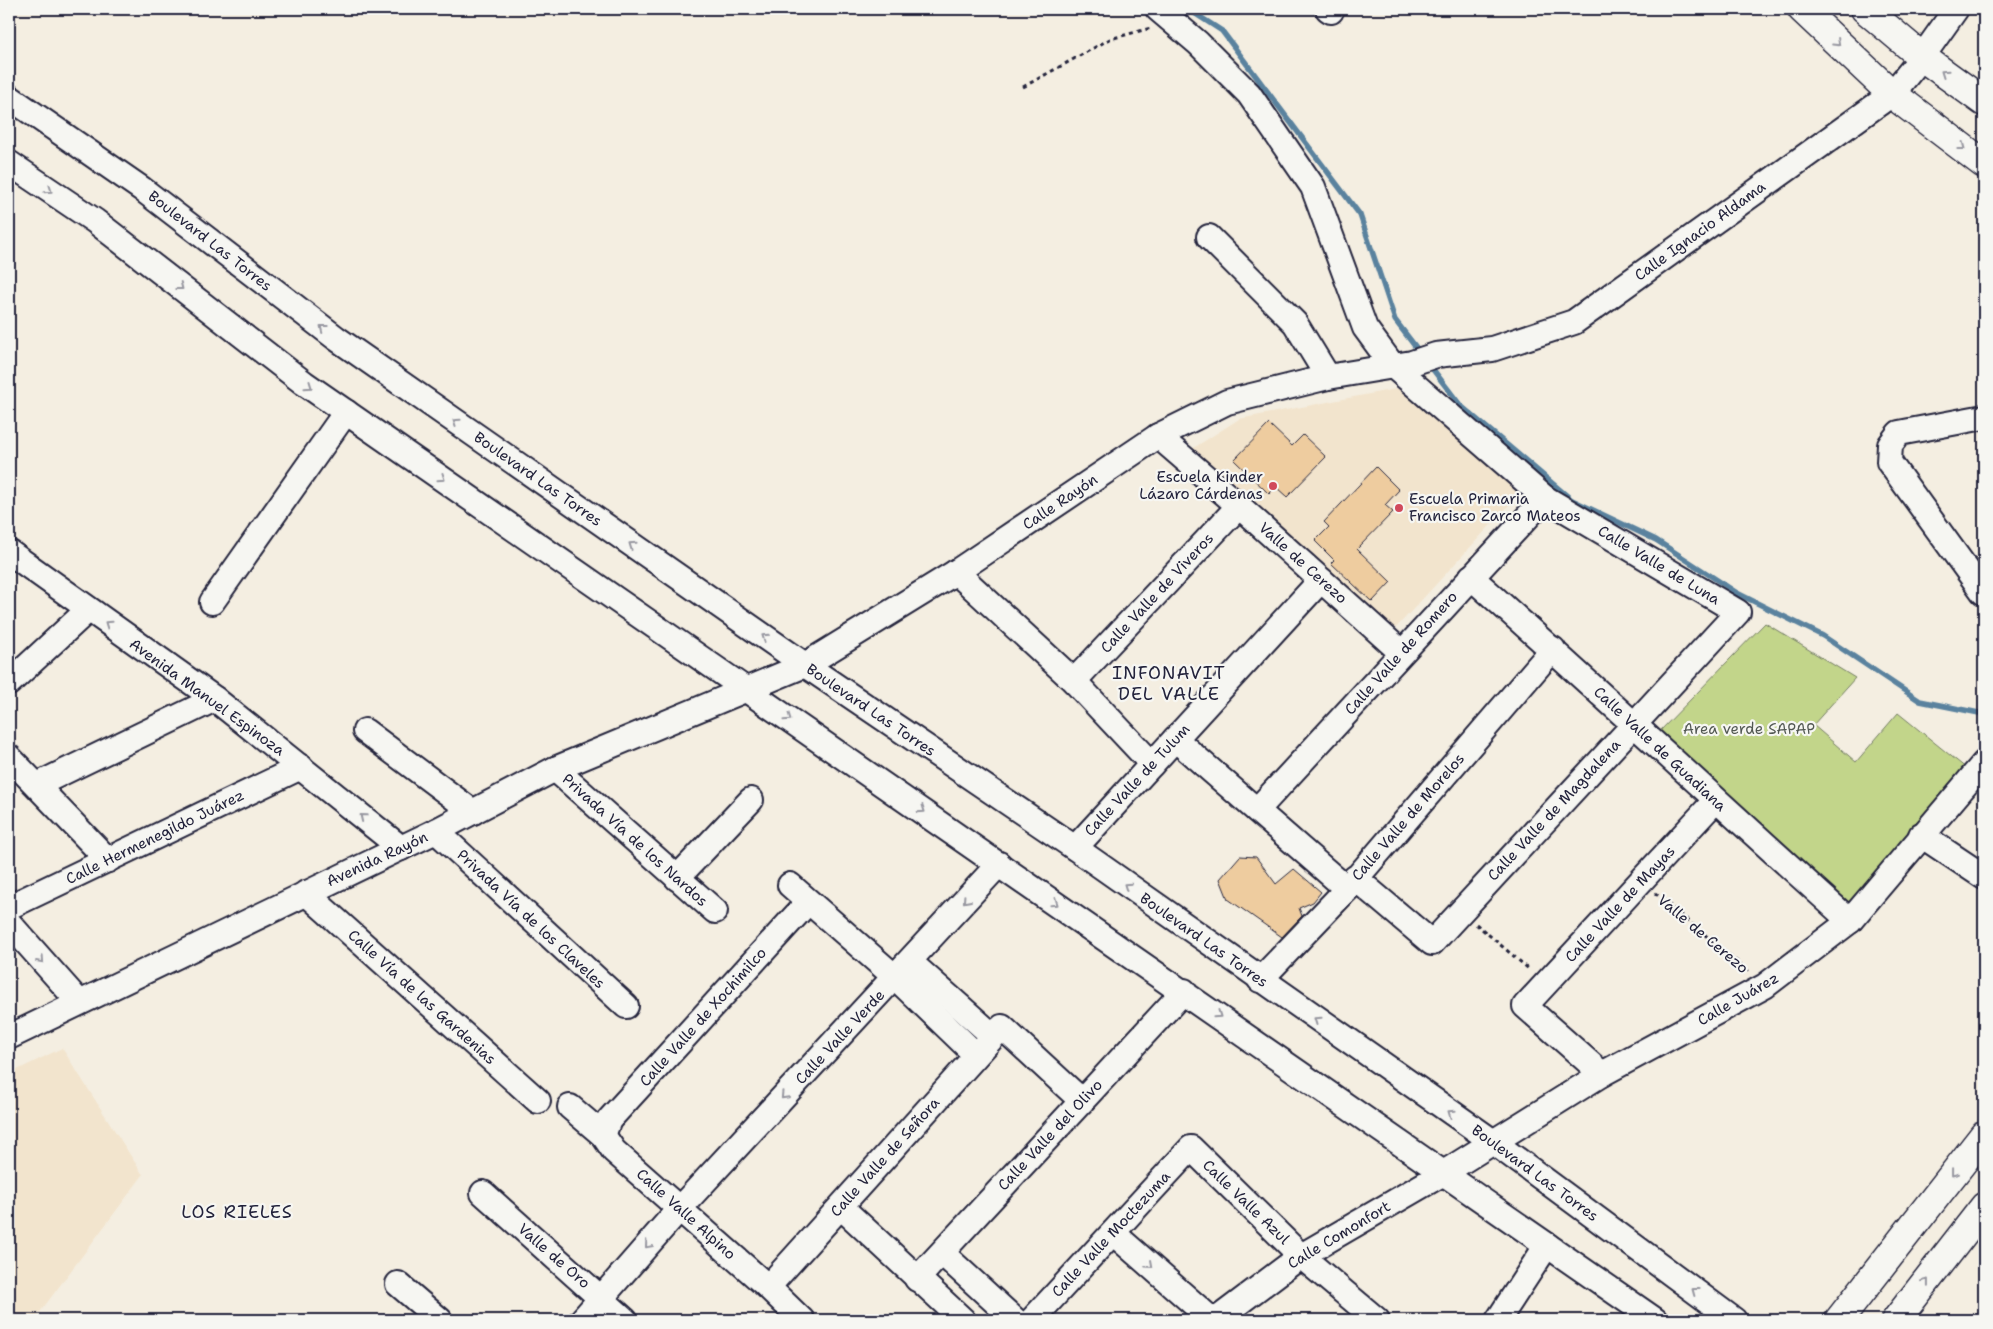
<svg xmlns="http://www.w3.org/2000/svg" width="1993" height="1329" font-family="'Shantell Sans',sans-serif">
	<rect width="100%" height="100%" fill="#f4eee1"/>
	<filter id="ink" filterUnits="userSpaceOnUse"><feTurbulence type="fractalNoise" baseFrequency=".02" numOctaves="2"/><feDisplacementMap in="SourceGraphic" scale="10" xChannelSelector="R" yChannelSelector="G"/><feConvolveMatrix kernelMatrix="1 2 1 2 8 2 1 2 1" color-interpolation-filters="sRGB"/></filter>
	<g filter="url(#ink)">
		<g fill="#f2e4cd">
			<path d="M1411,386L1521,492L1394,630L1192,449L1239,419Z"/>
			<path d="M62,1048L143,1175L34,1320H9V1074Z"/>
		</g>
		<path fill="#c2d58a" stroke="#727c62" d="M1765,623L1855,678L1813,725L1856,762L1898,713L1967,769L1852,907L1659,732Z"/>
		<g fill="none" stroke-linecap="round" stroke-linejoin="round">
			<g stroke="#5a829e" stroke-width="5.5">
				<path d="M1188,9L1222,31L1360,215L1395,320L1421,354"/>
				<path d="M1428,363L1460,405L1572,500L1656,540L1737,593L1823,636L1920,701L1984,714"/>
			</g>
		</g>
		<g fill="#eecc9f" stroke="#22223b">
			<path d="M1269,424L1292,446L1303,435L1326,457L1287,497L1276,487L1269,494L1234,460Z"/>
			<path d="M1376,467L1399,490L1385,505L1393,512L1357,549L1391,582L1372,602L1331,563L1334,560L1315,541L1329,527L1324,522Z"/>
			<path d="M1240,856L1256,857L1276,884L1294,869L1321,892L1313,902L1299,908L1302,916L1282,937L1228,899L1220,879Z"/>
		</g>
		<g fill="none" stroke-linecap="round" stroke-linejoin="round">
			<defs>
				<g id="minor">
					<path d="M1158,9L1198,43L1249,94L1313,187L1365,328L1393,366L1545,498L1738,612L1432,943L1355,878"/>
					<path d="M1328,9L1331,11"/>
					<path d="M9,97L142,189L336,338L805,665L1075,848L1492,1141L1734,1320"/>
					<path d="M9,163L95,221L304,383L1655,1320"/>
					<path d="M1209,237L1295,323L1328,377"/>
					<path d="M1158,436L1239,506L1401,652"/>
					<path d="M9,552L215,699L401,848"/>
					<path d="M956,572L1074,681L1152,764"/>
					<path d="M1471,577C1598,690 1723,807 1850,921"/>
					<path d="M1983,592L1889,462L1890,445L1899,433L1984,417"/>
					<path d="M212,602L346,412"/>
					<path d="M1074,681L1239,506"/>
					<path d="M9,683L88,610"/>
					<path d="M365,731L473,812"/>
					<path d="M1175,739L1347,889"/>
					<path d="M9,757L108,860"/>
					<path d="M555,769L715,911"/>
					<path d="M37,785L215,699"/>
					<path d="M1257,810L1545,498"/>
					<path d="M436,831L626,1006"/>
					<path d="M1921,835L1984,877"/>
					<path d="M1075,848L1321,580"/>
					<path d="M677,878L751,800"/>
					<path d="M790,885L895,977L976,1055"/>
					<path d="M306,893L538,1101"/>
					<path d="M9,907L301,767"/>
					<path d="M9,923L79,1002"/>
					<path d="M910,962L993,1036"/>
					<path d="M1260,980L1347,889L1553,649"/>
					<path d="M9,1037L436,831L555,769L805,665L956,572L1158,436L1227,402L1328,377L1412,363L1436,355L1492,349L1574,322L1892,94L1922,57L1956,9"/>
					<path d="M1602,1074L1525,1006L1715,801"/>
					<path d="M570,1107L603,1135L614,1151L768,1287L802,1320"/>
					<path d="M603,1135L609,1120L808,902"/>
					<path d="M483,1193L625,1320"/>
					<path d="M841,1207L963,1320"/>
					<path d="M1113,1233L1212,1320"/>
					<path d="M942,1253L1015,1320"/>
					<path d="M917,1279L1184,991"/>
					<path d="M398,1284L440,1320"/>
					<path d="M768,1287L1002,1027L1082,1101"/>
					<path d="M582,1320L680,1208L999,864"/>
					<path d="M1032,1320L1191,1148L1301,1256L1377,1320"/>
					<path d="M1216,1320L1301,1256L1442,1174L1602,1074L1765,986L1850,921L1984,763"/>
					<path d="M1498,1320L1547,1245"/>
				</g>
				<g id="major">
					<path d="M1802,9L1892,94L1984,164"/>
					<path d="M1865,9L1922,57L1984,102"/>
					<path d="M1839,1320L1984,1135"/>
					<path d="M1896,1320L1984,1207"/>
				</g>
			</defs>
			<use href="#minor" stroke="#22223b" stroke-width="28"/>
			<use href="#major" stroke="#22223b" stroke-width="31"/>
			<g stroke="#22223b" stroke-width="3" stroke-dasharray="4 4" stroke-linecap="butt">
				<path d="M1023,87L1110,39L1151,28"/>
				<path d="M1655,893L1748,971"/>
				<path d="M1476,924L1530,970"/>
			</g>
			<use href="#minor" stroke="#f6f6f2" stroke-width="24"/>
			<use href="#major" stroke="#f6f6f2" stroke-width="28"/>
		</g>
		<defs><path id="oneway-chevron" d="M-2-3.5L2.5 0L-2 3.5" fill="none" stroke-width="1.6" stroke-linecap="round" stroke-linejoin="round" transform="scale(1.25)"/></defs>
		<g stroke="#9797a0">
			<use href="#oneway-chevron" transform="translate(1837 43) rotate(43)"/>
			<use href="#oneway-chevron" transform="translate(1944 73) rotate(-145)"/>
			<use href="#oneway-chevron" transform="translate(1962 147) rotate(37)"/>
			<use href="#oneway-chevron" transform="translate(49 190) rotate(34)"/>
			<use href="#oneway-chevron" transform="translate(180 287) rotate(38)"/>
			<use href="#oneway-chevron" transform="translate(323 328) rotate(-142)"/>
			<use href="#oneway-chevron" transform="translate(309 386) rotate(35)"/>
			<use href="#oneway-chevron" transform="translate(456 422) rotate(-145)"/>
			<use href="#oneway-chevron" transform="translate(442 478) rotate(35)"/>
			<use href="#oneway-chevron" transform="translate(632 545) rotate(-145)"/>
			<use href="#oneway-chevron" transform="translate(108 624) rotate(-145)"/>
			<use href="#oneway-chevron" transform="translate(765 637) rotate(-145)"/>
			<use href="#oneway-chevron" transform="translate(788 718) rotate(35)"/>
			<use href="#oneway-chevron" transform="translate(922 810) rotate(35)"/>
			<use href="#oneway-chevron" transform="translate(363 817) rotate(-141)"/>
			<use href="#oneway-chevron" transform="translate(1127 886) rotate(-145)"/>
			<use href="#oneway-chevron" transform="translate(966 900) rotate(132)"/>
			<use href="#oneway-chevron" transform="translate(1055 903) rotate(35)"/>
			<use href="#oneway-chevron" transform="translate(41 960) rotate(48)"/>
			<use href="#oneway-chevron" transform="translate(1218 1015) rotate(35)"/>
			<use href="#oneway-chevron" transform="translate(1317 1020) rotate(-145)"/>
			<use href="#oneway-chevron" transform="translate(784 1096) rotate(133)"/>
			<use href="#oneway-chevron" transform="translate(1451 1113) rotate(-145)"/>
			<use href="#oneway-chevron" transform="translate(1954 1173) rotate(128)"/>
			<use href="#oneway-chevron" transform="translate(648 1245) rotate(131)"/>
			<use href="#oneway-chevron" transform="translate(1150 1265) rotate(42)"/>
			<use href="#oneway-chevron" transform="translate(1926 1282) rotate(-52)"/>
			<use href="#oneway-chevron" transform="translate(1695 1291) rotate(-143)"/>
		</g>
	</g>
	<g fill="#d1495b" stroke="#f6f6f2" stroke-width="2">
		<circle cx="1273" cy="486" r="5"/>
		<circle cx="1399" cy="508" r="5"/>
	</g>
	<g text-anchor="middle" stroke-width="4.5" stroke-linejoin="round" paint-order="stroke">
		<g font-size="15" fill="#22223b" stroke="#f6f6f2">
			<text transform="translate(1700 231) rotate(-36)" y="5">Calle Ignacio Aldama</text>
			<text transform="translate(210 241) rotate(38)" y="5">Boulevard Las Torres</text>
			<text transform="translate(538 479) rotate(35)" y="5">Boulevard Las Torres</text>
			<text transform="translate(1060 502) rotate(-34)" y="5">Calle Rayón</text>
			<text transform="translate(1303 563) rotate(42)" y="5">Valle de Cerezo</text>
			<text transform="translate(1659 565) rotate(31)" y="5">Calle Valle de Luna</text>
			<text transform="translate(1157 593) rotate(-47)" y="5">Calle Valle de Viveros</text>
			<text transform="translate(1401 653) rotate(-48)" y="5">Calle Valle de Romero</text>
			<text transform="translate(207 697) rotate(36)" y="5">Avenida Manuel Espinoza</text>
			<text transform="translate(871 710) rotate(34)" y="5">Boulevard Las Torres</text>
			<text transform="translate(1660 749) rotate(43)" y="5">Calle Valle de Guadiana</text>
			<text transform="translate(1137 780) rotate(-47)" y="5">Calle Valle de Tulum</text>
			<text transform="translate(1554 810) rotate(-47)" y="5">Calle Valle de Magdalena</text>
			<text transform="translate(1408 817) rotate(-49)" y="5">Calle Valle de Morelos</text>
			<text transform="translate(155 837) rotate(-26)" y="5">Calle Hermenegildo Juárez</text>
			<text transform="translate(635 840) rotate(42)" y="5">Privada Vía de los Nardos</text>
			<text transform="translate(377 859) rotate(-25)" y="5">Avenida Rayón</text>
			<text transform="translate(1620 904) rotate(-47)" y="5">Calle Valle de Mayas</text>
			<text transform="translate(531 919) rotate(43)" y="5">Privada Vía de los Claveles</text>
			<text transform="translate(1703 934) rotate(40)" y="5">Valle de Cerezo</text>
			<text transform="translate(1204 940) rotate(35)" y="5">Boulevard Las Torres</text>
			<text transform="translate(422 997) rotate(42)" y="5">Calle Vía de las Gardenias</text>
			<text transform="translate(1738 999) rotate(-30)" y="5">Calle Juárez</text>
			<text transform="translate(703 1017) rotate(-48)" y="5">Calle Valle de Xochimilco</text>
			<text transform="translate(840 1037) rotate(-47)" y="5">Calle Valle Verde</text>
			<text transform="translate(1050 1135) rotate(-47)" y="5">Calle Valle del Olivo</text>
			<text transform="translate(885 1157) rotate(-48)" y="5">Calle Valle de Señora</text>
			<text transform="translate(1535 1173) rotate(36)" y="5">Boulevard Las Torres</text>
			<text transform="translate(1246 1202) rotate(44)" y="5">Calle Valle Azul</text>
			<text transform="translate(686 1214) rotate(42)" y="5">Calle Valle Alpino</text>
			<text transform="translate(1111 1234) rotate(-47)" y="5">Calle Valle Moctezuma</text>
			<text transform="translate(1339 1235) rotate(-31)" y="5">Calle Comonfort</text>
			<text transform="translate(554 1256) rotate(41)" y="5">Valle de Oro</text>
		</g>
		<g font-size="15" fill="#22223b" stroke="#f6f6f2" text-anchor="end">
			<text x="1263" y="482">Escuela Kinder<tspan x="1263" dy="17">Lázaro Cárdenas</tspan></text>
			<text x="1409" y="504" text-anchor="start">Escuela Primaria<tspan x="1409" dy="17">Francisco Zarco Mateos</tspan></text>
		</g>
		<g font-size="15" fill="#525853" stroke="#f6f6f2">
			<text x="1749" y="734">Area verde SAPAP</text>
		</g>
		<g font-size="18" letter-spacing="1" fill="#22223b" stroke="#f6f6f2">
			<text x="1169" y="679">INFONAVIT<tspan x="1169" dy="21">DEL VALLE</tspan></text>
			<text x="237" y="1218">LOS RIELES</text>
		</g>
	</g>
	<rect width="1993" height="1329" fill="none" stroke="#f6f6f2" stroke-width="30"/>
	<rect x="15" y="15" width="1963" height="1299" fill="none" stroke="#22223b" stroke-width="2" filter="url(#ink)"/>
</svg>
